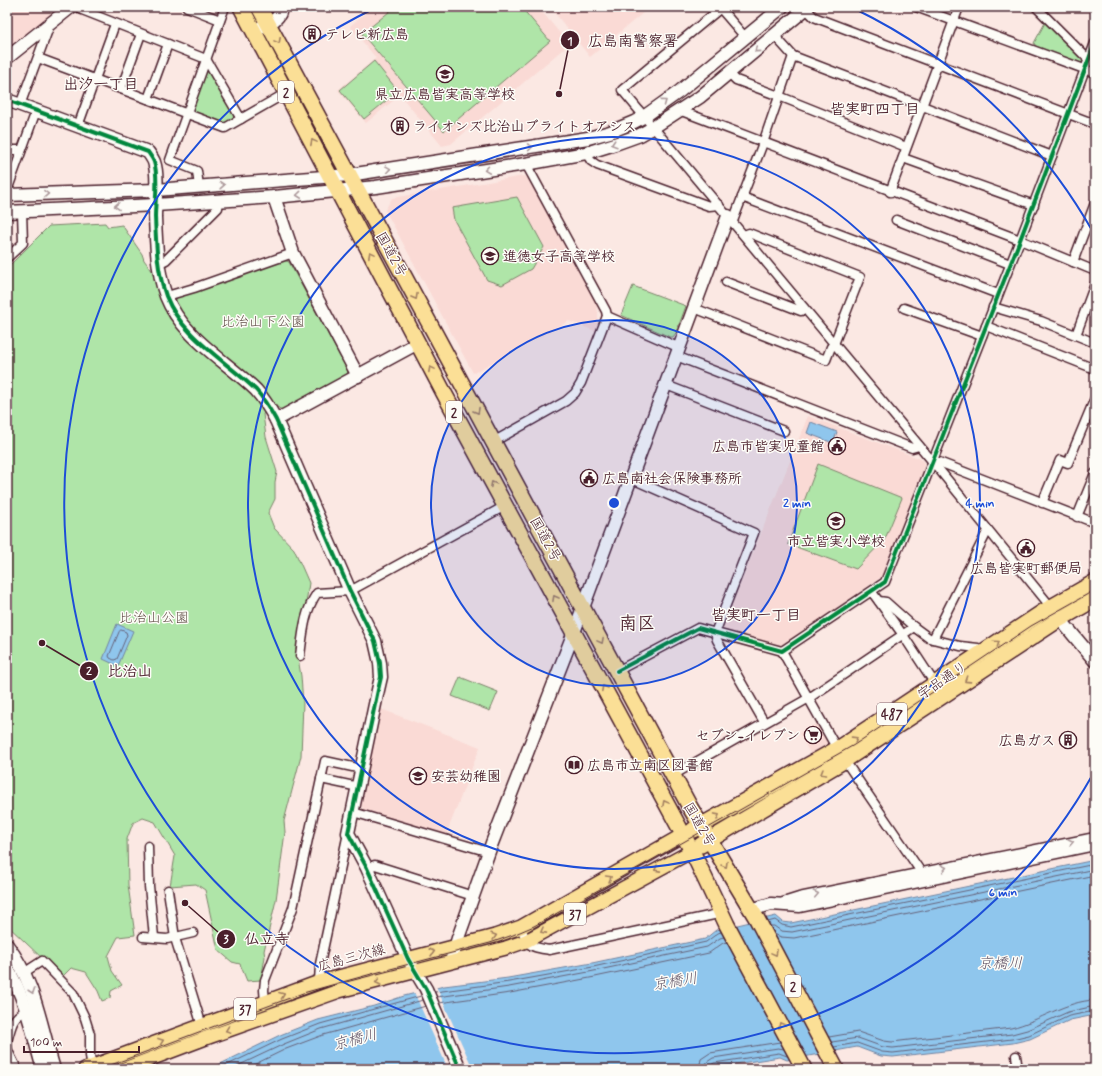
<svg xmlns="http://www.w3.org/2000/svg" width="1102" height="1076" font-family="Mynerve,'Klee One',sans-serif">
	<rect width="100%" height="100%" fill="#fbe8e3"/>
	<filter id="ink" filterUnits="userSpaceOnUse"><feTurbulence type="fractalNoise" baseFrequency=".025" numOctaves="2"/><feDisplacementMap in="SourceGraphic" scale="8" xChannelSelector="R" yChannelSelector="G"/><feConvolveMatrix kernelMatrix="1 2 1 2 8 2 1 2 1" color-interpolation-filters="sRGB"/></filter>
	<g filter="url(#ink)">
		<g fill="#fadad5">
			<path d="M7,7H65L7,53Z"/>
			<path d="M372,7H538L569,44L451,144L442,146L400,95L366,123L338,90L376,58L350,26Z"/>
			<path d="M550,7H650L590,57Z"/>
			<path d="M524,176L530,179L596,302L598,312V322L595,331L569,321L473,373L385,210L392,198Z"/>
			<path d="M808,416L921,459L927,466L883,576L783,645L778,646L726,632L723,628Z"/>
			<path d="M381,709L480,747L446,835L363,810L361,805Z"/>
			<path d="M820,722L832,743L811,755L799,733Z"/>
		</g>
		<g fill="#afe5a8" stroke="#7c826a">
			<path d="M395,7H521L550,41L444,131L362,34Z"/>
			<path d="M1046,21L1083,59L1082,64L1037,49L1034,43Z"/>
			<path d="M374,61L398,91L364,119L340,90Z"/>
			<path d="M205,70H209L234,115L232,120L226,124L193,113L191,108Z"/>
			<path d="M517,197L544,247L531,269L502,285L487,280L454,220L452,208Z"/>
			<path d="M105,223L108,227L122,225L142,254L144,260L153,272L164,307L170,319L185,336L255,397L266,412L263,414L266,437L277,472L275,482V499L268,513L274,528L294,549L309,583L298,658L301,676L303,703L301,756L284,821L285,832L276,900L264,951L265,957L261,980L247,981L240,964L232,962L218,950L205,890L196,884L170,886L175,856L155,822L143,818L133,823L127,839L128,885L135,935L118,937L108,956L112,971L122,985L111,991L110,998L102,1001L98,991L86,972L71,968L62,977L7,925V268L49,226Z"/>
			<path d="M284,260L289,262L348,371L347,375L282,410L277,407L260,386L194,329L180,312L176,300L177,297Z"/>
			<path d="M633,286L686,306L676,333L673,337H670L621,315Z"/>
			<path d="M818,464L902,498L885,539L856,569L788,544Z"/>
			<path d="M460,677L498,692L490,711L452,696Z"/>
		</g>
		<g fill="#8fc6ed" stroke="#73839f">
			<path d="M811,422L837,432L833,443L807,433Z"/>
			<path d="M117,624L133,631L118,666L103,659Z"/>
			<path d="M1095,860V1015L1070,1020L1030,1039L1013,1043L893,1057L881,1056L857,1047L787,1060L780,1057L703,1069H210L280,1035L318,1020L374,1006L404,996L444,986L508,978L592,963L705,939L716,930L776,916L783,922L791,923Z"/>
		</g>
		<path fill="#fbe8e3" d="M436,986L473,1069H448L414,992Z"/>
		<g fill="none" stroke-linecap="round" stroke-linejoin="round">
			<g stroke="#666279" stroke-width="1">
				<path d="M121,630L126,632L127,635L117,659L114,660L110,658L109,656L119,632Z"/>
				<path d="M768,922L775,920L782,925L791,927L1095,864"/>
				<path d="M770,926H774L781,931L792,932L1095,869"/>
				<path d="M774,934L781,937L794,938L1095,875"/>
				<path d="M435,992L509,982L593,967L706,942L718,933L721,932"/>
				<path d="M437,997L509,987L594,971L707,947L720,938L724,937"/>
				<path d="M439,1003L510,993L595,977L709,953L723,943L727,942"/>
				<path d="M829,1037L858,1032L884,1041L892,1042L1011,1028C1040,1021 1065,1001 1095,1000"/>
				<path d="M832,1042L858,1038L883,1047L893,1048L1012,1034L1027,1030L1068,1012L1095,1006"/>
				<path d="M834,1047L857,1043L882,1052L893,1053L1012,1039L1029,1035L1069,1016L1095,1011"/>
				<path d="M219,1069L282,1039L320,1024L421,996"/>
				<path d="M231,1069L284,1044L321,1029L423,1000"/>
				<path d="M245,1069L286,1049L323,1035L426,1006"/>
				<path d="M699,1069L701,1059L710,1053L780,1042"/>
				<path d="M705,1069L707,1062L713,1058L778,1048L784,1049"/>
				<path d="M710,1069L711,1065L714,1063L779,1053L787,1056"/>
			</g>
			<defs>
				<g id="street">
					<path d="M79,7L82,10L206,59L241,119"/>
					<path d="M187,7L220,20"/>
					<path d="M722,7L622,90L933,462L1051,607"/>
					<path d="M916,7L1095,73"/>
					<path d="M1036,7L1089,60"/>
					<path d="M720,8L745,37"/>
					<path d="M806,9L814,17L1095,124"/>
					<path d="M774,35L793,56L1052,156"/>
					<path d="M38,58L225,128L286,93"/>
					<path d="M729,73L736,80L779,96L906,147"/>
					<path d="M121,89L141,34"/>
					<path d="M148,99L168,44"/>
					<path d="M20,105L48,30V25"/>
					<path d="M679,110L1020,240L1095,271"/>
					<path d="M78,126L115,24"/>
					<path d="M7,150H21"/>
					<path d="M586,153L591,161L597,165L709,206L719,205"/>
					<path d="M903,158L1034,205"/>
					<path d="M199,187L197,171L170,160L225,7"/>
					<path d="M7,191L36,111"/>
					<path d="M890,192L959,7"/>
					<path d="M742,197L998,294"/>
					<path d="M896,220L1010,264"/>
					<path d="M733,221L763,143L793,56"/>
					<path d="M7,258L23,243L22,211"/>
					<path d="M1073,262L1095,203"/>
					<path d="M158,264L166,260L218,208L219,200"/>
					<path d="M726,282L801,311L804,308"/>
					<path d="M167,296L194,288L293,253"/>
					<path d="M993,307L1041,321L1095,343"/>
					<path d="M694,308L826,360L831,347L834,344L860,277L749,233L744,235"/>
					<path d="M904,308L982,336"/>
					<path d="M607,316L680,348"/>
					<path d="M986,326L1095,369"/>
					<path d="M1076,335L1095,284"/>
					<path d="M676,356L912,448L919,446"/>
					<path d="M666,385L784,431"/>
					<path d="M493,442L566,401L575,393L581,383L607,316L606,311L526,164"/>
					<path d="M933,462H939L1095,523"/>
					<path d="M630,478L754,533L715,633L717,640L764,722"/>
					<path d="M1042,503L1060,460L1068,463L1095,398"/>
					<path d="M1077,517L1095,473"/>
					<path d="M872,592L903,635L937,687"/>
					<path d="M879,601L886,602L914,627L929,638L960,646L978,648L982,653"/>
					<path d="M933,639L986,534L988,532"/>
					<path d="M782,651L837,749L921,872"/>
					<path d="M300,656C303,633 304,612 317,593L350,591L505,506"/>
					<path d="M617,671L698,628L782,651L885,582L1020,240L1095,43"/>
					<path d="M673,775L809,698L914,627"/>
					<path d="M321,779L354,786"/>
					<path d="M353,812L489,852"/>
					<path d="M148,846L149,886L154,937"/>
					<path d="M367,868L375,865L473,896"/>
					<path d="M168,890L175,938L202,1026"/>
					<path d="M783,902L799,897L1095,837"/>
					<path d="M521,927C528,947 528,946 549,950L723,913"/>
					<path d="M143,937L167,939L193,933"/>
					<path d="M25,972L42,961L73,993L85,1018L90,1034V1056L92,1066"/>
					<path d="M319,982L320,964L348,833"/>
					<path d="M265,1002L264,990L265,980L293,908L325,761L362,769"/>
					<path d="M7,1041C12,1026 11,1019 25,1011"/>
					<path d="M7,1044L8,1051L17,1069"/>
					<path d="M1016,1056L1018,1069"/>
				</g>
				<g id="secondary">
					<path d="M261,27C270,23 281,19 281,7"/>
					<path d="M7,58L71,7"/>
					<path d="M7,100L148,152C150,155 153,159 154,162C159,176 155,202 155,217C156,244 157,271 166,296C182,337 225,360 256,390C264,399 270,409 276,420L350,591L375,641L380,663L381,677L378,690L348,833L367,868L408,959L426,989L460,1069"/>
					<path d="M7,195L156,190L349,175L588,138L610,132L634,122L645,116L680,91L782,7"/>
					<path d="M274,197L293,253L358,376"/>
					<path d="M7,212L156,205L274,197L315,193L376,187L526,164L586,153L615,144L640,135L654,127L700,97L808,7"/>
					<path d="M276,420L418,343"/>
					<path d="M1055,613L1095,661"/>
					<path d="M751,910L771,904L800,906L1095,844"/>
					<path d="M7,945C36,983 40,1025 54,1069"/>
					<path d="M451,962L458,938L492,843L574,632L728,216"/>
					<path d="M7,968C26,998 33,1035 43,1069"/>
				</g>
				<g id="primary">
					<path d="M85,1069L319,982L495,936L521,927L683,835"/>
					<path d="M124,1069L206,1038L339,991L506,948L526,941L692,851"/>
				</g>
				<g id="highway">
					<path d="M241,7L445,395L692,851L727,925L804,1069"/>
					<path d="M259,7L691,809L757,919L836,1069"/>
					<path d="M693,830L837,749L1046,610L1095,582"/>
					<path d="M701,845L845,760L1055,622L1095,599"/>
				</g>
			</defs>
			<use href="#street" stroke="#4a1f2b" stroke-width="11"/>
			<use href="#secondary" stroke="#4a1f2b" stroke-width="15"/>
			<use href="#primary" stroke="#4a1f2b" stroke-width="16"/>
			<use href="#highway" stroke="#4a1f2b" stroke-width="18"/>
			<use href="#street" stroke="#fdfcf7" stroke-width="8"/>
			<use href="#secondary" stroke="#fdfcf7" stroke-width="12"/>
			<use href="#primary" stroke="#fbdf96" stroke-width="13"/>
			<use href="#highway" stroke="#fbdf96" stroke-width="15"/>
			<path stroke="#4a1f2b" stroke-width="1" d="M100,1069L303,993L375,973L490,943L513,935L534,926L650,861L854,745L1031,626L1095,590"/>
			<defs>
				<g id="cycleway">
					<path d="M7,100L148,152C150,155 153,159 154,162C159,176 155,202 155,217C156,244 157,271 166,296C182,337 225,360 256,390C264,399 270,409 276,420L350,591L375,641L380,663L381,677L378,690L348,833L367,868L408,959L426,989L460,1069"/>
					<path d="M617,671L698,628L782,651L885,582L1020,240L1095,43"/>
				</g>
			</defs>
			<use href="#cycleway" stroke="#fdfcf7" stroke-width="6"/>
			<use href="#cycleway" stroke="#00873e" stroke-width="4"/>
		</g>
		<defs><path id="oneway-chevron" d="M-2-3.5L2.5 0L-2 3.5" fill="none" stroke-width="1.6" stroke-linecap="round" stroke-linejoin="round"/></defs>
		<g stroke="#a27f60">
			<use href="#oneway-chevron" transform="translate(278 41) rotate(62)"/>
			<use href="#oneway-chevron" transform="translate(313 142) rotate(-118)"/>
			<use href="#oneway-chevron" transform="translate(371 254) rotate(-118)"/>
			<use href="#oneway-chevron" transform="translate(415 297) rotate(61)"/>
			<use href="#oneway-chevron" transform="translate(431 369) rotate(-118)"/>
			<use href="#oneway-chevron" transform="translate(477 411) rotate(61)"/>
			<use href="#oneway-chevron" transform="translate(493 484) rotate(-118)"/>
			<use href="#oneway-chevron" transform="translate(555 598) rotate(-119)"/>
			<use href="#oneway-chevron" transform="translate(601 641) rotate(62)"/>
			<use href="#oneway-chevron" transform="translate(997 643) rotate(-34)"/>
			<use href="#oneway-chevron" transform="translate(967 680) rotate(147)"/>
			<use href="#oneway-chevron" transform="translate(604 688) rotate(-118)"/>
			<use href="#oneway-chevron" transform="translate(855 739) rotate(-32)"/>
			<use href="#oneway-chevron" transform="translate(823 773) rotate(150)"/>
			<use href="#oneway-chevron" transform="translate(665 803) rotate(-118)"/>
			<use href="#oneway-chevron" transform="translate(717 816) rotate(-29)"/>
			<use href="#oneway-chevron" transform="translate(725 865) rotate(60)"/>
			<use href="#oneway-chevron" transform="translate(657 869) rotate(152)"/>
			<use href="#oneway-chevron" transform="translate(609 878) rotate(-30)"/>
			<use href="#oneway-chevron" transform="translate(543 931) rotate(151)"/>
			<use href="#oneway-chevron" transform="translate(494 936) rotate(-16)"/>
			<use href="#oneway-chevron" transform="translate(432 952) rotate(-15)"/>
			<use href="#oneway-chevron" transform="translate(775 953) rotate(62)"/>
			<use href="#oneway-chevron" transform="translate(378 982) rotate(166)"/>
			<use href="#oneway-chevron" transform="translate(282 995) rotate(-21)"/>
			<use href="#oneway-chevron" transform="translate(781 1025) rotate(-118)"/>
			<use href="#oneway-chevron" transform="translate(228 1030) rotate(160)"/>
			<use href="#oneway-chevron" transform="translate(161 1041) rotate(-20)"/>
		</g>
		<g stroke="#ac999b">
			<use href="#oneway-chevron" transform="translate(757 50) rotate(140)"/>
			<use href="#oneway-chevron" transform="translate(664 102) rotate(-36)"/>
			<use href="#oneway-chevron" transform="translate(614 144) rotate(162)"/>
			<use href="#oneway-chevron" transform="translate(530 147) rotate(-9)"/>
			<use href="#oneway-chevron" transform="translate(388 169) rotate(-9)"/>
			<use href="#oneway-chevron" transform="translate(487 170) rotate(172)"/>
			<use href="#oneway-chevron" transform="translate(222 185) rotate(-4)"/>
			<use href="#oneway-chevron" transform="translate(46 194) rotate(-2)"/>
			<use href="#oneway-chevron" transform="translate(299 195) rotate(174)"/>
			<use href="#oneway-chevron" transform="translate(117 206) rotate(178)"/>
			<use href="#oneway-chevron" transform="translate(1071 842) rotate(-12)"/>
			<use href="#oneway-chevron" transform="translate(944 868) rotate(-11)"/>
			<use href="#oneway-chevron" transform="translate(816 894) rotate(-12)"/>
			<use href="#oneway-chevron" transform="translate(32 991) rotate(71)"/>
		</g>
	</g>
	<circle cx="614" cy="503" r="183" fill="#1d4ed8" fill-opacity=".12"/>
	<g fill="none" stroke="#1d4ed8" stroke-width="2">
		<circle cx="614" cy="503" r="183"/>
		<circle cx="614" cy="503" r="366"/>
		<path d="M1093 774A550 550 0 1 1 373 9M855 9A550 550 0 0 1 1093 232"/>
	</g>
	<defs>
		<symbol id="building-ring" viewBox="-11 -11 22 22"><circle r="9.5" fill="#fdfcf7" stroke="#4a1f2b" stroke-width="1.5"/><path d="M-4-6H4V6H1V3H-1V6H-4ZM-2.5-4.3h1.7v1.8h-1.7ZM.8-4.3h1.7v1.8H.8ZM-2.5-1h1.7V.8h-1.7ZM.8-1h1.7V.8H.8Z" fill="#4a1f2b"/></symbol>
		<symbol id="school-ring" viewBox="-11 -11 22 22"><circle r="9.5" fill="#fdfcf7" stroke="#4a1f2b" stroke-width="1.5"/><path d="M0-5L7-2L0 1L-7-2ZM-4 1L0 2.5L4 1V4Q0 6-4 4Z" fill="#4a1f2b"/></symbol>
		<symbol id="civic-ring" viewBox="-11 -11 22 22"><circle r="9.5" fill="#fdfcf7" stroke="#4a1f2b" stroke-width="1.5"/><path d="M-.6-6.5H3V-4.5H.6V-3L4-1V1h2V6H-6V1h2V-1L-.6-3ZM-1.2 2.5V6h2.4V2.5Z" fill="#4a1f2b"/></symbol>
		<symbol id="supermarket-ring" viewBox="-11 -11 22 22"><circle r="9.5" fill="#fdfcf7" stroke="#4a1f2b" stroke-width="1.5"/><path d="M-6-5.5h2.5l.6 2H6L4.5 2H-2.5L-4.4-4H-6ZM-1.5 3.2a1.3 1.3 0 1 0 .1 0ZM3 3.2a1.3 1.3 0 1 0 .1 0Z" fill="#4a1f2b"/></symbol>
		<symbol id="library-ring" viewBox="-11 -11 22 22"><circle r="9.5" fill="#fdfcf7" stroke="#4a1f2b" stroke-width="1.5"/><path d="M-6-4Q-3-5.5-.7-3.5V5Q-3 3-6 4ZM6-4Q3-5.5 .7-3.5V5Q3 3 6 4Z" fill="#4a1f2b"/></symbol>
	</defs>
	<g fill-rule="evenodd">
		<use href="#building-ring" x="302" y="24" width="20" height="20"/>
		<use href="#school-ring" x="435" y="64" width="20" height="20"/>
		<use href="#building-ring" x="390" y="116" width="20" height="20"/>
		<use href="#school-ring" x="480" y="246" width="20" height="20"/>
		<use href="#civic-ring" x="827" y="436" width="20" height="20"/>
		<use href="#civic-ring" x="579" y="468" width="20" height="20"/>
		<use href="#school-ring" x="826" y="511" width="20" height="20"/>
		<use href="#civic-ring" x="1016" y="538" width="20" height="20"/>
		<use href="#supermarket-ring" x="803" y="725" width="20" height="20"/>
		<use href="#building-ring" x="1058" y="730" width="20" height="20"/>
		<use href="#library-ring" x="564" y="755" width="20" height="20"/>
		<use href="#school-ring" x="408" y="766" width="20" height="20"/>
	</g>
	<g text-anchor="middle" stroke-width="3" stroke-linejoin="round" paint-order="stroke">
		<g fill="#fdfcf7" stroke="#806168" stroke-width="1">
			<rect x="278" y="81" width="16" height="22" rx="3"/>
			<rect x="446" y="401" width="16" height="22" rx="3"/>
			<rect x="877" y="703" width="30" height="22" rx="3"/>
			<rect x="564" y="903" width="22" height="22" rx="3"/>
			<rect x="785" y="975" width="16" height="22" rx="3"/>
			<rect x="234" y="998" width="22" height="22" rx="3"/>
		</g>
		<g font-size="13" font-weight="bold" fill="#4a1f2b">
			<text x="286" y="97">2</text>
			<text x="454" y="417">2</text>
			<text x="892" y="719">487</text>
			<text x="575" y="919">37</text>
			<text x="793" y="991">2</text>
			<text x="245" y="1014">37</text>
		</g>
		<g font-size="14" font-weight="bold" fill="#4a1f2b" stroke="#fdfcf7" text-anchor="start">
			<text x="325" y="39">テレビ新広島</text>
			<text x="445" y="99" text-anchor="middle">県立広島皆実高等学校</text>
			<text x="413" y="131">ライオンズ比治山ブライトオアシス</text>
			<text x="503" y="261">進徳女子高等学校</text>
			<text x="824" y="451" text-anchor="end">広島市皆実児童館</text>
			<text x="602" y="483">広島南社会保険事務所</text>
			<text x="836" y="546" text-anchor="middle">市立皆実小学校</text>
			<text x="1026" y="573" text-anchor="middle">広島皆実町郵便局</text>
			<text x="800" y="740" text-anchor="end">セブン-イレブン</text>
			<text x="1055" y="745" text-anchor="end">広島ガス</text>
			<text x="587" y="770">広島市立南区図書館</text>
			<text x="431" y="781">安芸幼稚園</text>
		</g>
		<g font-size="14" fill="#4a1f2b" stroke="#fdfcf7">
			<text transform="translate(392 254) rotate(61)" y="5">国道2号</text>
			<text transform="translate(546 539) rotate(61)" y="5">国道2号</text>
			<text transform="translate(942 680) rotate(-34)" y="5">宇品通り</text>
			<text transform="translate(700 824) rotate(59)" y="5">国道2号</text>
			<text transform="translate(351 957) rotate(-15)" y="5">広島三次線</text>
		</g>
		<g font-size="14" fill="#63504a" stroke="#fdfcf7">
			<text x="263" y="326">比治山下公園</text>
			<text x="154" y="622">比治山公園</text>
		</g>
		<g font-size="15" font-weight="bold" fill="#4a1f2b" stroke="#fdfcf7">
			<text x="101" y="89">出汐一丁目</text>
			<text x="875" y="114">皆実町四丁目</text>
			<text x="756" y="620">皆実町一丁目</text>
		</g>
		<g font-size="15" font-style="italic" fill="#5f5165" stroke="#fdfcf7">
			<text x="1000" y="968">京橋川</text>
			<text transform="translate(675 981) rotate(-9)" y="5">京橋川</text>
			<text transform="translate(355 1039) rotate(-15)" y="5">京橋川</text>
		</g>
		<g font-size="18" font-weight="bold" fill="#4a1f2b" stroke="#fdfcf7">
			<text x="637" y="629">南区</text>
		</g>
	</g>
	<circle cx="614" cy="503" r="6" fill="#1d4ed8" stroke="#fdfcf7" stroke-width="2"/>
	<g font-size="12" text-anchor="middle" font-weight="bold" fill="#1d4ed8" stroke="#fdfcf7" stroke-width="3" stroke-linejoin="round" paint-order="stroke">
		<text x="797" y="507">2 min</text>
		<text x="980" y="507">4 min</text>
		<text x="1003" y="896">6 min</text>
	</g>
	<path fill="none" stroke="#4a1f2b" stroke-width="1.5" d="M559 94L570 40M42 643L89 671M185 903L226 939"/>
	<g fill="#4a1f2b" stroke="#fdfcf7" stroke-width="1.5">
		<circle cx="559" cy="94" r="4"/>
		<circle cx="42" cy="643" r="4"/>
		<circle cx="185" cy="903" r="4"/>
		<circle cx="570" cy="40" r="10"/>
		<circle cx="89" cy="671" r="10"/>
		<circle cx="226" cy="939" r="10"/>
	</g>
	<g font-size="12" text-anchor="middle" font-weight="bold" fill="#fff">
		<text x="570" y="45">1</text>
		<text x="89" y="675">2</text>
		<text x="226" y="943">3</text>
	</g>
	<g font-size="15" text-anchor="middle" font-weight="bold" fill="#4a1f2b" stroke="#fdfcf7" stroke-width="3" stroke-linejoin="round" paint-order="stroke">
		<text x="633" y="46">広島南警察署</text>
		<text x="130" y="676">比治山</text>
		<text x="267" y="944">仏立寺</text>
	</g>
	<rect width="1102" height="1076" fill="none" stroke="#fdfcf7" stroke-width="24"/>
	<rect x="12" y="12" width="1078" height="1052" fill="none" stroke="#4a1f2b" stroke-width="1.5" filter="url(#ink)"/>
	<path d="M24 1046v6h115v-6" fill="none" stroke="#4a1f2b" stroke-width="2"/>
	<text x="30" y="1046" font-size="12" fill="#4a1f2b" stroke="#fdfcf7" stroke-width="3" paint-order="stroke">100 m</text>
</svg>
